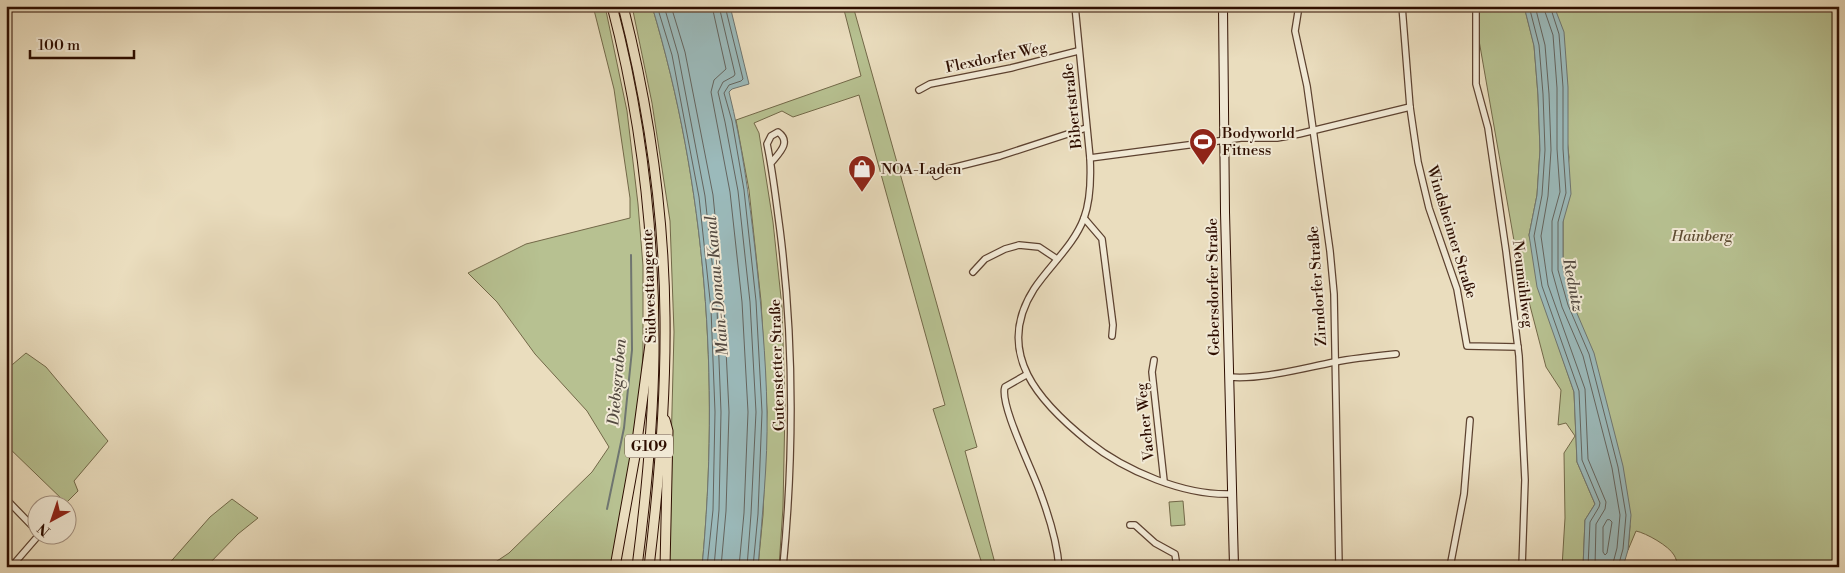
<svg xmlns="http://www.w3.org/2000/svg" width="1845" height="573" font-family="'Libre Bodoni',serif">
	<rect width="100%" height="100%" fill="#eaddbe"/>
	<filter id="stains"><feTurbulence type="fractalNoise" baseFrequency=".004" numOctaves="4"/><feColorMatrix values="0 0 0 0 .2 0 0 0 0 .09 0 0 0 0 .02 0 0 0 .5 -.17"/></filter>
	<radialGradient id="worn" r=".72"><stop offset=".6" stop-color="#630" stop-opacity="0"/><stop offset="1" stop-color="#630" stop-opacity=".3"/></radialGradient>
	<g fill="#b7c191" stroke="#726848">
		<path d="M593,6H605L627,111L638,204L643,266V350L641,389L633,450L612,567H488L509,553L592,472L609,447L587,411L535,354L497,302L468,273L526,244L630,218V198L614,89Z"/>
		<path d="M632,6H652C706,185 720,381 702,567H668L674,332L670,221L652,103Z"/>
		<path d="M843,6H853L977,447L965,451L996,567H983L933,409L945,405L859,95L793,117L782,111L754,123L759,133L773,222L782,307L785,408L783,507L779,567H758L763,515L767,412L761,301L749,190L736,120L861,76Z"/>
		<path d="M1473,6H1524L1534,45L1538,95L1540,150L1537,195L1529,235L1559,348L1574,392L1577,462L1595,504L1585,520L1583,567H1562L1565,518L1564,453L1575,436L1566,423L1558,425L1561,390L1546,367L1516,252Z"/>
		<path d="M1552,6H1839V567H1679C1677,563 1676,558 1674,555C1669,546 1646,533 1636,531L1628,550L1630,526L1563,269V222L1569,157Z"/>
		<path d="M26,353L46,367L108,441L74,481L78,491L66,503L6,445V370Z"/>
		<path d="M232,499L258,518L238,534L206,567H166L210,517Z"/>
		<path d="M1183,501L1185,525L1171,526L1169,502Z"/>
	</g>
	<g fill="#9bbabb" stroke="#6f7570">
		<path d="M652,6H730L749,84L732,89L729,92C742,144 749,196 755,249C761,303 766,357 767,412C768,463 762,516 758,567H702C720,380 706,186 652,6Z"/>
		<path d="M1524,6H1554L1564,32L1568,87V148L1571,194L1563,222V269L1573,304L1594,353L1623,466L1631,515L1628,550L1623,567H1583L1585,520L1595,504L1577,462L1574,392L1537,287L1529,235L1537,195L1540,150L1538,95L1534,46Z"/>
	</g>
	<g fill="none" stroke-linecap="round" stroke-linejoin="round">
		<g stroke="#64645e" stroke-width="1">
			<path d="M657,6L672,55L699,197L711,309L715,412L713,510L707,567"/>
			<path d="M664,6L678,54L705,196L717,309L721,412L719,510L714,567"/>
			<path d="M671,6L685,52L713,195L724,308L729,412L726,511L721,567"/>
			<path d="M712,6L726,69L714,80L711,92L730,192L742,302L748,412L744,513L739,567"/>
			<path d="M719,6L735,74L734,76L723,82L718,92L725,122L738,191L750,302L756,412L751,514L747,567"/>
			<path d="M725,6L743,79L741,81L729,85L724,93L732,121L744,190L756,301L762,412L758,514L753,567"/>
			<path d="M1529,6L1539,45L1543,94L1545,150L1542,195L1534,236L1542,286L1579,391L1582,460L1600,503L1599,507L1590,522L1588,567"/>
			<path d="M1535,6L1545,45L1549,94L1551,150L1548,196L1541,236L1548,285L1585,389L1588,459L1606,502L1605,509L1596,524L1595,567"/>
			<path d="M1543,6L1553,35L1557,88V149L1560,192L1552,221V271L1562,307L1583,356L1612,468L1620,515L1617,548L1612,567"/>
			<path d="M1550,6L1559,34L1563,87V149L1566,193L1558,222V270L1568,305L1589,354L1618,467L1626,515L1623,549L1618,567"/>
			<path d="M1610,520L1612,522L1607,553L1605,555L1603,552V527L1607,520Z"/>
		</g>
		<path stroke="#6f7570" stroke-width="2" d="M607,509L624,428L632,350L631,255"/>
		<defs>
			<g id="minor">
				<path d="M1075,6L1090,158L1241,138H1277L1299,134L1410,107"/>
				<path d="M1299,6L1295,31L1307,86L1330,251L1334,294L1339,567"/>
				<path d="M1402,6L1410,107L1418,162L1429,208L1457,289L1467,346L1518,347"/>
				<path d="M1476,6V84L1488,128L1506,251L1519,356L1525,480L1522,567"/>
				<path d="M919,90L930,84L1011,68L1078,51"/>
				<path d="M1090,158C1091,178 1091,199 1084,218C1074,245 1050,265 1034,289C993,353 1040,403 1089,442C1125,471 1185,496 1232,494"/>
				<path d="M771,163C779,153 792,142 778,132L771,136L767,144C773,172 776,201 780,230C794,342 794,454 783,567"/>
				<path d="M936,176L948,169L1000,156L1086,128"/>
				<path d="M1084,218L1102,239L1113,325L1112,336"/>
				<path d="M973,272L985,259L1005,249L1019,245L1039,247L1057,259"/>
				<path d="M1154,360L1152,372L1164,481"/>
				<path d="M1026,375L1005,387C999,404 1033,471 1040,492C1049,516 1057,541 1059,567"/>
				<path d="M1229,377C1261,380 1303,368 1335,362C1355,358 1376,356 1396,354"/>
				<path d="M6,499L38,532"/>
				<path d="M1130,525H1135L1155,543L1175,554L1177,567"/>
				<path d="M12,566L38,536"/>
				<path d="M1450,567L1464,494L1470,420"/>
			</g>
			<g id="secondary">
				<path d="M1223,6L1225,212L1234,567"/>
				<path d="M6,562L13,567"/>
			</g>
			<g id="trunk">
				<path d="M612,6C642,120 655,238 654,355C653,426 646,497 637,567"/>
				<path d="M623,6C649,108 664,212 665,317C666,401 659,484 649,567"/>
				<path d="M665,420L668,431L665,567"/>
				<path d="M615,567L635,456L650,344"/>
			</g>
		</defs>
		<use href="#minor" stroke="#5d4230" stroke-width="8"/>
		<use href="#secondary" stroke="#2e0e00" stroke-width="10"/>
		<use href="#trunk" stroke="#2e0e00" stroke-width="11"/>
		<use href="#minor" stroke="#f1e9d5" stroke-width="5.5"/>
		<use href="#secondary" stroke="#f1e9d5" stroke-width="8"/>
		<use href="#trunk" stroke="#eaddbe" stroke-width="9"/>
	</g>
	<defs>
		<symbol id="stadium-pin" viewBox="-11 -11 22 30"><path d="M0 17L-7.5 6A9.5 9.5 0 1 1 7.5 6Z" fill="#8f2418" stroke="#f1e9d5"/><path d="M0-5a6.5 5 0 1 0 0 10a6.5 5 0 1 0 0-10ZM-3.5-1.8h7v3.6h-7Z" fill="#fff"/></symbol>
		<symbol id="shop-pin" viewBox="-11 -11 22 30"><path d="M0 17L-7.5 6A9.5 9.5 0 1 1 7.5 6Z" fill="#8f2418" stroke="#f1e9d5"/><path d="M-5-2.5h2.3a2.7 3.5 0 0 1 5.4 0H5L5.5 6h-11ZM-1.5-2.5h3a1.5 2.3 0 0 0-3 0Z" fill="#fff"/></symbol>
	</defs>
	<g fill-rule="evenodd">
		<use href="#stadium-pin" x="1187" y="126" width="32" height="43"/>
		<use href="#shop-pin" x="846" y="153" width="32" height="43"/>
	</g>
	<g text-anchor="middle" stroke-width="4" stroke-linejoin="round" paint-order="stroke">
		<rect fill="#f1e9d5" stroke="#685040" stroke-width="1" x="625" y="434.5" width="48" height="23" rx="4"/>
		<g font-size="14" font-weight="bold" fill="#2e0e00">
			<text x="649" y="451">G109</text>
		</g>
		<g font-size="15" fill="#2e0e00" stroke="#f1e9d5">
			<text transform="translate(996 57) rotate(-12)" y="5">Flexdorfer Weg</text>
			<text transform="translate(1072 106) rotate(-96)" y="5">Bibertstraße</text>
			<text transform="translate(1452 232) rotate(73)" y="5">Windsheimer Straße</text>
			<text transform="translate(1523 284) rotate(83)" y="5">Neumühlweg</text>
			<text transform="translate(649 286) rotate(-92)" y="5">Südwesttangente</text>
			<text transform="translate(1317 286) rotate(-94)" y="5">Zirndorfer Straße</text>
			<text transform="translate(1213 287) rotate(-91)" y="5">Gebersdorfer Straße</text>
			<text transform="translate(777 365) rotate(-92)" y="5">Gutenstetter Straße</text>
			<text transform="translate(1145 422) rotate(-96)" y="5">Vacher Weg</text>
		</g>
		<g font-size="15" fill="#2e0e00" stroke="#f1e9d5" text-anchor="start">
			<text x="1222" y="138">Bodyworld<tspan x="1222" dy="17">Fitness</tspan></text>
			<text x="881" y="174">NOA-Laden</text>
		</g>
		<g font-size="15" font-style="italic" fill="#5e4d33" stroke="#f1e9d5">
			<text x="1702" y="241">Hainberg</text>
		</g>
		<g font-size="16" font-style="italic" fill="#544a41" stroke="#f1e9d5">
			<text transform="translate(1574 285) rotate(79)" y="6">Rednitz</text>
			<text transform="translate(716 286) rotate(-95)" y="6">Main-Donau-Kanal</text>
			<text transform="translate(616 382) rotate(-85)" y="6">Diebsgraben</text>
		</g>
	</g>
	<rect width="1845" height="573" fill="none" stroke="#eaddbe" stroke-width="25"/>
	<rect x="8" y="8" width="1830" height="558" fill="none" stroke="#2e0e00" stroke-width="2.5"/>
	<rect x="12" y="12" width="1820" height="548" fill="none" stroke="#2e0e00"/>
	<g transform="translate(52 520) rotate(220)"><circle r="24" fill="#f1e9d5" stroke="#a39180"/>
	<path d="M0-4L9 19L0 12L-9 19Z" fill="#8f2418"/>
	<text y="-8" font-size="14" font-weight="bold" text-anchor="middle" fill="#2e0e00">N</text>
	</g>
	<path d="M30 50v8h104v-8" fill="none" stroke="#2e0e00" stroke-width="2.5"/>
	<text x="38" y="50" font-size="15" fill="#2e0e00" stroke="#f1e9d5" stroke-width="4" paint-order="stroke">100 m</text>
	<rect width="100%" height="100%" filter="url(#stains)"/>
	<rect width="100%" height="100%" fill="url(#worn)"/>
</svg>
